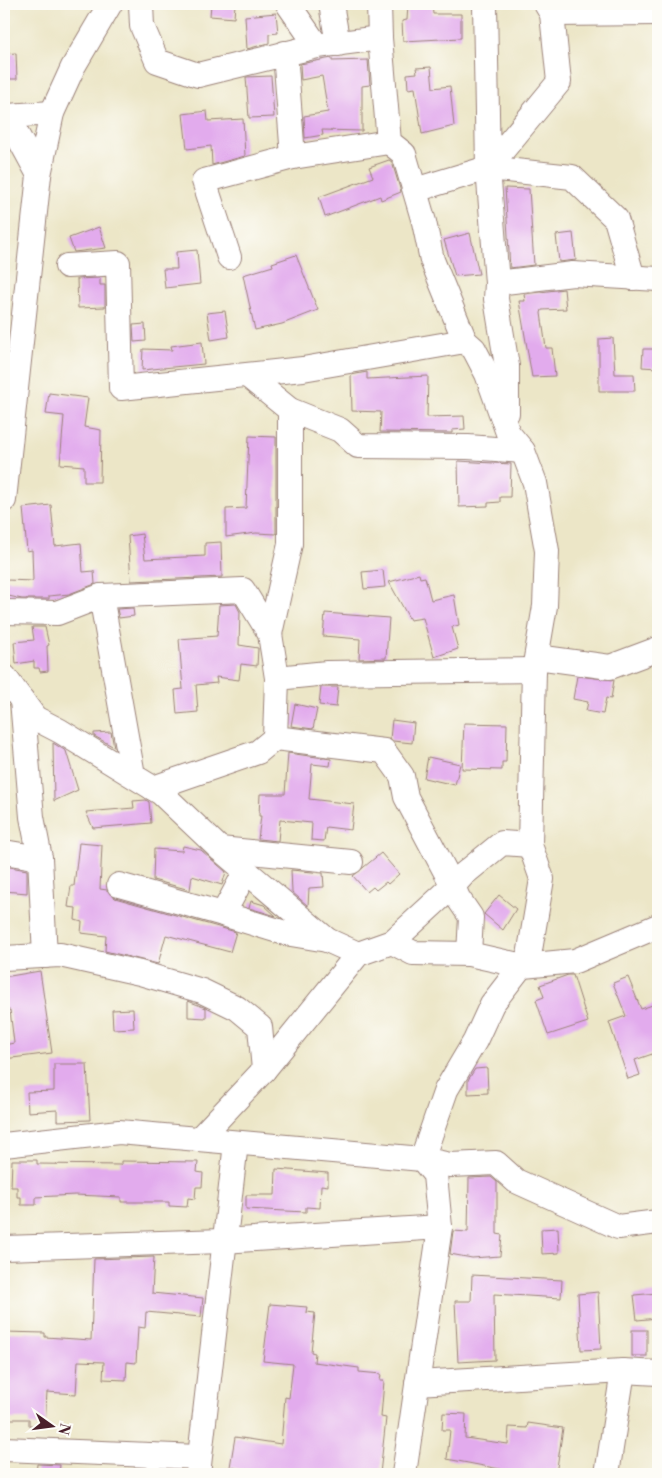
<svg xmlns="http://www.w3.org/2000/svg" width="662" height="1478" font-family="'Libre Bodoni',serif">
	<rect width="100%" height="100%" fill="#fdfcf7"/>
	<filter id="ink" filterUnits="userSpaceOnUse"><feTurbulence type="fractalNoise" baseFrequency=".02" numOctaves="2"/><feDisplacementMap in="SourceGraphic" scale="10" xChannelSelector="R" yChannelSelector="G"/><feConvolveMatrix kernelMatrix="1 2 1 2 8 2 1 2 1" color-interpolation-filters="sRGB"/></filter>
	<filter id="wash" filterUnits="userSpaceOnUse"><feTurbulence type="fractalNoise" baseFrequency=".0096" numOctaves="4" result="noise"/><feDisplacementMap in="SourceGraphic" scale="20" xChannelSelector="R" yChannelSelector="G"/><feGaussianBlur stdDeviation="1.12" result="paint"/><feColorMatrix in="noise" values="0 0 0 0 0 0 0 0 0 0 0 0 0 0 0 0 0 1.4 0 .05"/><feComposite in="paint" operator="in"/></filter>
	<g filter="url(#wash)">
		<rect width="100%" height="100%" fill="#ece6c7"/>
		<g id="blocks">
			<g fill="#e2abed">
				<path d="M211,4H235L234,18L210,16Z"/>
				<path d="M408,4H432L433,14H461V38L403,41L402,21L407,20Z"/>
				<path d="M276,13L278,33L269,34V43L247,49L245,16Z"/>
				<path d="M16,53L17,79H4V54Z"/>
				<path d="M332,58V61L368,60L370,85L362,86V131L322,130L323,135L305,138L304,116L328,112L322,76L301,80L300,64Z"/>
				<path d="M431,67L433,88L450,86L454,126L422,134L415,88L408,89L407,74L417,73L416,68Z"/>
				<path d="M271,76L274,117L249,118L246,77Z"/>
				<path d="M207,111L208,121L243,119L245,156L212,165L211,146L187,149L183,114Z"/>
				<path d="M389,160L392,162L401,192L381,200L380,196L325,217L319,197L373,177L369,167Z"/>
				<path d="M505,188L529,189L534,265L510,268Z"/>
				<path d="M99,227L106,248L74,252L69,238Z"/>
				<path d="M470,233L479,274L455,276L444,240Z"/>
				<path d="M573,233L576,260L559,262L556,235Z"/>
				<path d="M197,250L200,284L165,288L163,269H177L176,252Z"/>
				<path d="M296,255L318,310L282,324L255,330L243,275L273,266L272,263Z"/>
				<path d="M100,278V285H105V307L78,308L77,279Z"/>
				<path d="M564,289L566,309L542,310L541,313L546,348H552L555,376L532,377L519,301H525L524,294Z"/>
				<path d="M225,311L229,337L211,340L207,313Z"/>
				<path d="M145,324L146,341L134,342L133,325Z"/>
				<path d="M613,338L615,374H634L635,391H599V339Z"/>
				<path d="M202,342L204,364L142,370L143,349L172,350L171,346Z"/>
				<path d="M643,349H658L657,368L642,367Z"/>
				<path d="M367,372V379L428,376L427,417L464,416L465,429L452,430V433L380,432L381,412L352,411L351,375Z"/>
				<path d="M49,393L88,398L84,427L101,430L100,482H84V466L60,464L64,416L46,414Z"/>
				<path d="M249,436L276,437V534L256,533L226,537V509L246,508Z"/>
				<path d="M458,461L511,464L510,497H500V502L488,503V506L459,507Z"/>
				<path d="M51,505L55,546L81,543L83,572L94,571L95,584L69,594L49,596V599H22L4,595L7,580L33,581L32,550L27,551L23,508Z"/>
				<path d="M142,534L145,559L205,556V543L221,542L222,577L131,581L128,536Z"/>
				<path d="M383,570L385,587L364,589L362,572Z"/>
				<path d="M419,574L420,578L425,577L431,600L454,595L459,625L452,627L458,649L434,657L423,618L410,620L389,582Z"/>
				<path d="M236,604L240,612L239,645L258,648L257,666L241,664L239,680L216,677L217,683L196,685L198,712L177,714L175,690L183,689L179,639L217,636L219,605Z"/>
				<path d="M133,608L134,616L119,618L117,609Z"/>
				<path d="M325,613L389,618L386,658L359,659L360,639L323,636Z"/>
				<path d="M32,627H45L49,645L47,646L48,671L40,672L39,668H34V661L16,664L14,642L34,640Z"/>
				<path d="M577,676L614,680L611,699L606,698L603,714L586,711L588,702L573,699Z"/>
				<path d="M321,687H338L336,707L319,705Z"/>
				<path d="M295,704L317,709L313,729L291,726Z"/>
				<path d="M392,720L414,723L412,743L393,741L390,739Z"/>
				<path d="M464,723L507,724L506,762H502V770L462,769Z"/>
				<path d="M111,732L114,747L94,736V733Z"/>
				<path d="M53,743L66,751L78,790L54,801Z"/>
				<path d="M288,753L331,759L330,766L312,764L309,799L354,804L351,830L326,827L324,841L311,840L312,823L280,820L278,841L258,839L261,816H259L260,794H285Z"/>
				<path d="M428,757L460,764L455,785L424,778Z"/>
				<path d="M146,800L149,802L151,823L93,828L86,812L134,808L133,801Z"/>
				<path d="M79,843L102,845L100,889L107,890L115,898L236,932L230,952L166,935L158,964L105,951L106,936L81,933L82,922L75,920L76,908L68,907L71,886H74Z"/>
				<path d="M183,846L201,850L226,872L222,885L192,876L190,890L153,880L154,849L182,851Z"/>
				<path d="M381,853L399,874L388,884L386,882L376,890L373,887L367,892L353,876Z"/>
				<path d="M4,866L27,870V893L4,891Z"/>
				<path d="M291,870L323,873L324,887L309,888L308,906L292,892Z"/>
				<path d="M499,895L516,909L503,930L484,914Z"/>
				<path d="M251,901L264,905L276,916L249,908Z"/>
				<path d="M40,971L52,1053L4,1059V1045L14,1043L10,1010L4,1011V977Z"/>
				<path d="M568,975H573L588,1022L548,1035L536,1000L544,997L540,985Z"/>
				<path d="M628,977L641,1009L658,1003V1052L635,1060L640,1075L628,1079L609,1022L626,1016L613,983Z"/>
				<path d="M188,1001L206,1008V1018L188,1017Z"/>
				<path d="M133,1009L134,1028L113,1029L112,1010Z"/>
				<path d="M54,1064H87L90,1120L57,1121V1110L28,1112L27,1092L54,1091Z"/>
				<path d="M487,1068L488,1093L468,1094V1080L475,1069Z"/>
				<path d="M12,1160H37V1164L121,1165V1161L198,1162L197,1172L203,1173L202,1187H196L195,1199L188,1198L187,1207L169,1206V1202H121V1197L75,1195L36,1197V1205H21V1197H17V1187H11Z"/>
				<path d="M276,1169L328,1173V1186L321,1185L320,1208L306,1207V1212L246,1209V1195H275Z"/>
				<path d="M491,1177L497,1182V1234L502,1235L500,1256L472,1258L450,1254L453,1231L468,1232L469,1178Z"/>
				<path d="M558,1228L559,1253L542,1254L541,1229Z"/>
				<path d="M154,1257L152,1293L203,1298L201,1317L146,1312L145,1328L138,1327L136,1363L127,1362L126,1380L103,1379L104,1362L78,1361L76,1394L47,1392L45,1426L29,1425V1419H4V1332L45,1333V1337L91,1340L94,1259Z"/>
				<path d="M472,1275L562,1280L561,1298L494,1294L495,1360L458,1362L455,1301H471Z"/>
				<path d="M598,1292L601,1349L581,1350L578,1294Z"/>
				<path d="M658,1293V1318L637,1320L634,1295Z"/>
				<path d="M270,1304L307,1307L306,1312L315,1313L311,1352L315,1353L314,1362L359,1368V1372L381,1374L380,1381H384L381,1417L386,1418L380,1474H262L230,1467L235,1437L281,1444L285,1397L289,1398L293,1364L263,1361Z"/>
				<rect x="632" y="1330" width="15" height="26"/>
				<path d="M443,1413L466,1414L465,1438L508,1444L509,1427L527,1428L528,1423L563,1428L556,1474H505V1470L447,1459L450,1430H442Z"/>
				<path d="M37,1464L60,1465L59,1474H36Z"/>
			</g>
		</g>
	</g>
	<g filter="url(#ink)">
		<use href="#blocks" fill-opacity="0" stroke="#9b8279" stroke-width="1"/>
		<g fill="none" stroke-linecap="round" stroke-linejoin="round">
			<defs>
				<g id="minor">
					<path d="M141,4L142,26L157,61L198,75L317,46"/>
					<path d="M288,4L317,46L380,38L389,142L404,154L424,222L432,260L465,341L474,349L487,374L508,433L523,451L535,483L547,551L545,606L534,670L530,845L542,879L529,956L492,1004L475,1041L446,1090L422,1159L435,1175L440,1227L404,1474"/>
					<path d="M331,4L338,44"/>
					<path d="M379,4L380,38"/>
					<path d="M485,4L488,168L497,283L496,299L507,366V413"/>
					<path d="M552,14L658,13"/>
					<path d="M285,53L293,157L389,142"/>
					<path d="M4,116H7L39,175L4,500"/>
					<path d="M7,116L52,113"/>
					<path d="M488,168L572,177L616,219L633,278"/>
					<path d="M39,175L52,113L73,67L110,4"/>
					<path d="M415,190L488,168L559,82L552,14L546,4"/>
					<path d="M229,257L204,181L293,157"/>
					<path d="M67,266L118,263L121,388L303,369L465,341"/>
					<path d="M497,283L573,274L658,279"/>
					<path d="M248,376L290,410L340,430L358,446L468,447L523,451"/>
					<path d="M101,596L133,775"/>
					<path d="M4,612L57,613L101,596L243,590L270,634L277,678"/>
					<path d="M270,634L290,544V410"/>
					<path d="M537,657L610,667L658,649"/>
					<path d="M4,676L35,718L60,731L161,793L220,849L327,940L358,954"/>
					<path d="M22,700L32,817L40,858L45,956"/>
					<path d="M153,788L258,752L275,738"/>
					<path d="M220,849L351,862"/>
					<path d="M4,852L40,858"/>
					<path d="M246,871L223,914L285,933L327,940"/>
					<path d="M119,885L223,914"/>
					<path d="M392,942L413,953L469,954L523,966L575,961L658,926"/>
					<path d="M469,954L471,917L458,898L453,886L464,874L502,843L530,845"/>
					<path d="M4,958L60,955L140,973L202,991L237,1008L260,1027L264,1070"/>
					<path d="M199,1139L264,1070L358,954L392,942L453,886L406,797L402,776L384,751L275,738L277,678L327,673L534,670"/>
					<path d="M4,1145L119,1132L422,1159L450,1165L496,1163L516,1181L618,1227L658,1222"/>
					<path d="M4,1248L223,1241L440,1227"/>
					<path d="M417,1383L623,1371L658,1373"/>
					<path d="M4,1449L199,1457"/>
					<path d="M198,1474L236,1143"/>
					<path d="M607,1474L623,1371"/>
				</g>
			</defs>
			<use href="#minor" stroke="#9b8279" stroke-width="26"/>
			<use href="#minor" stroke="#fff" stroke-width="24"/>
		</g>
	</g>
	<rect width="662" height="1478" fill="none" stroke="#fdfcf7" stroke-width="20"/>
	<g transform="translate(52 1426) rotate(104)" stroke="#fdfcf7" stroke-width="4" paint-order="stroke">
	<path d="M0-4L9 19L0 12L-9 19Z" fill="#4a1f2b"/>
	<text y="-8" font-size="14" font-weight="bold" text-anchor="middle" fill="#4a1f2b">N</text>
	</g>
</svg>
